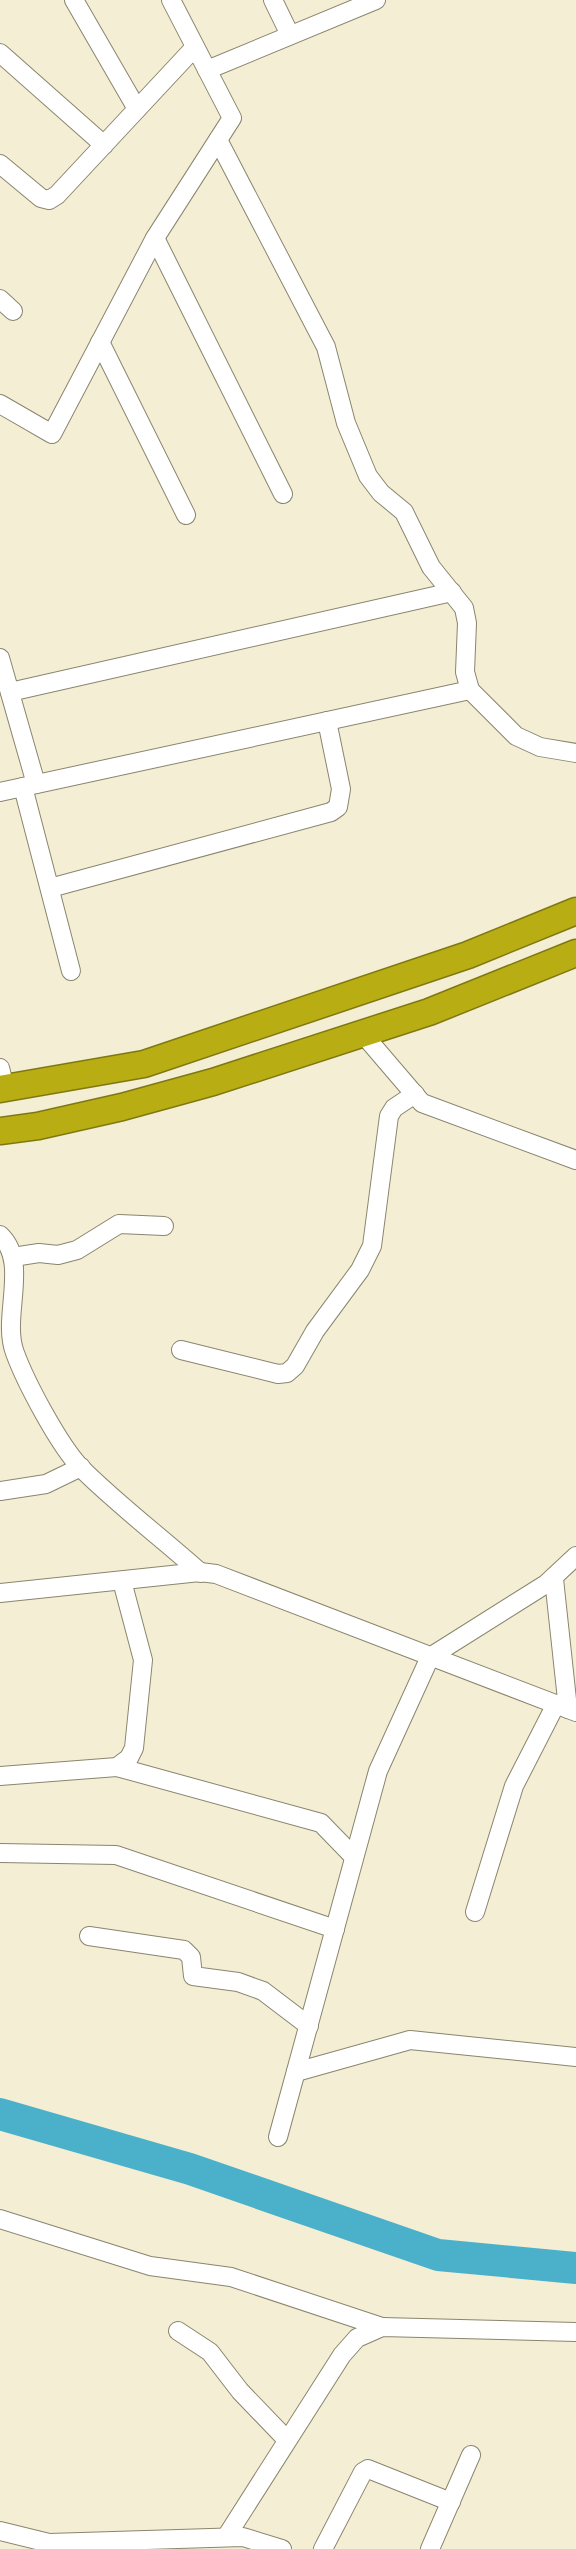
<svg xmlns="http://www.w3.org/2000/svg" width="576" height="2549" font-family="'Open Sans',sans-serif">
	<rect width="100%" height="100%" fill="#f3eed4"/>
	<g fill="none" stroke-linecap="round" stroke-linejoin="round">
		<path stroke="#4bb1cb" stroke-width="32" d="M0,2114L190,2169L438,2255L576,2268"/>
		<defs>
			<g id="minor">
				<path d="M74,0L137,109"/>
				<path d="M273,0L290,35"/>
				<path d="M0,53L104,145"/>
				<path d="M207,70L376,0"/>
				<path d="M218,140L326,347L346,423L368,476L381,493L404,512L431,567L464,608L467,623L465,672L470,690L516,736L540,747L576,753"/>
				<path d="M0,164L41,198L49,200L57,195L195,47"/>
				<path d="M155,238L283,494"/>
				<path d="M0,299L13,311"/>
				<path d="M100,342L186,515"/>
				<path d="M0,404L52,434L155,238L232,118L171,0"/>
				<path d="M0,658L36,784"/>
				<path d="M10,692L452,592"/>
				<path d="M23,787L71,971"/>
				<path d="M0,792L470,690"/>
				<path d="M50,888L331,812L338,807L341,789L327,721"/>
				<path d="M363,1034L422,1103L576,1160"/>
				<path d="M0,1068L5,1088"/>
				<path d="M0,1235C30,1263 1,1317 15,1353C26,1383 59,1445 81,1468C118,1505 162,1538 201,1573"/>
				<path d="M13,1257L39,1253L58,1255L77,1250L119,1224L164,1226"/>
				<path d="M181,1350L278,1374L287,1373L295,1366L315,1331L360,1270L372,1246L389,1116L394,1108L415,1094"/>
				<path d="M0,1491L46,1484L81,1467"/>
				<path d="M554,1579L568,1709"/>
				<path d="M0,1593L200,1572L216,1574L576,1712"/>
				<path d="M117,1767L321,1823L354,1857"/>
				<path d="M0,1776L117,1767L129,1758L134,1748L143,1660L122,1581"/>
				<path d="M0,1853L116,1855L335,1929"/>
				<path d="M475,1912L514,1786L556,1704"/>
				<path d="M89,1936L184,1950L191,1957L193,1976L238,1982L263,1991L309,2026"/>
				<path d="M296,2072L410,2040L576,2057"/>
				<path d="M278,2137L378,1771L430,1657L546,1584L576,1556"/>
				<path d="M0,2219L150,2266L231,2277L382,2327"/>
				<path d="M178,2331L210,2352L240,2391L287,2440"/>
				<path d="M0,2531L49,2543L243,2537L282,2549"/>
				<path d="M226,2537L342,2355L357,2338L382,2327L576,2332"/>
				<path d="M323,2549L363,2472L368,2469L451,2502"/>
				<path d="M430,2549L471,2455"/>
			</g>
			<g id="highway">
				<path d="M0,1089L144,1064L468,955L576,911"/>
				<path d="M0,1131L38,1126L122,1107L213,1082L429,1012L576,953"/>
			</g>
		</defs>
		<use href="#minor" stroke="#8a856e" stroke-width="20"/>
		<use href="#highway" stroke="#7f7810" stroke-width="29"/>
		<use href="#minor" stroke="#fff" stroke-width="18"/>
		<use href="#highway" stroke="#b8ae14" stroke-width="26"/>
	</g>
</svg>
